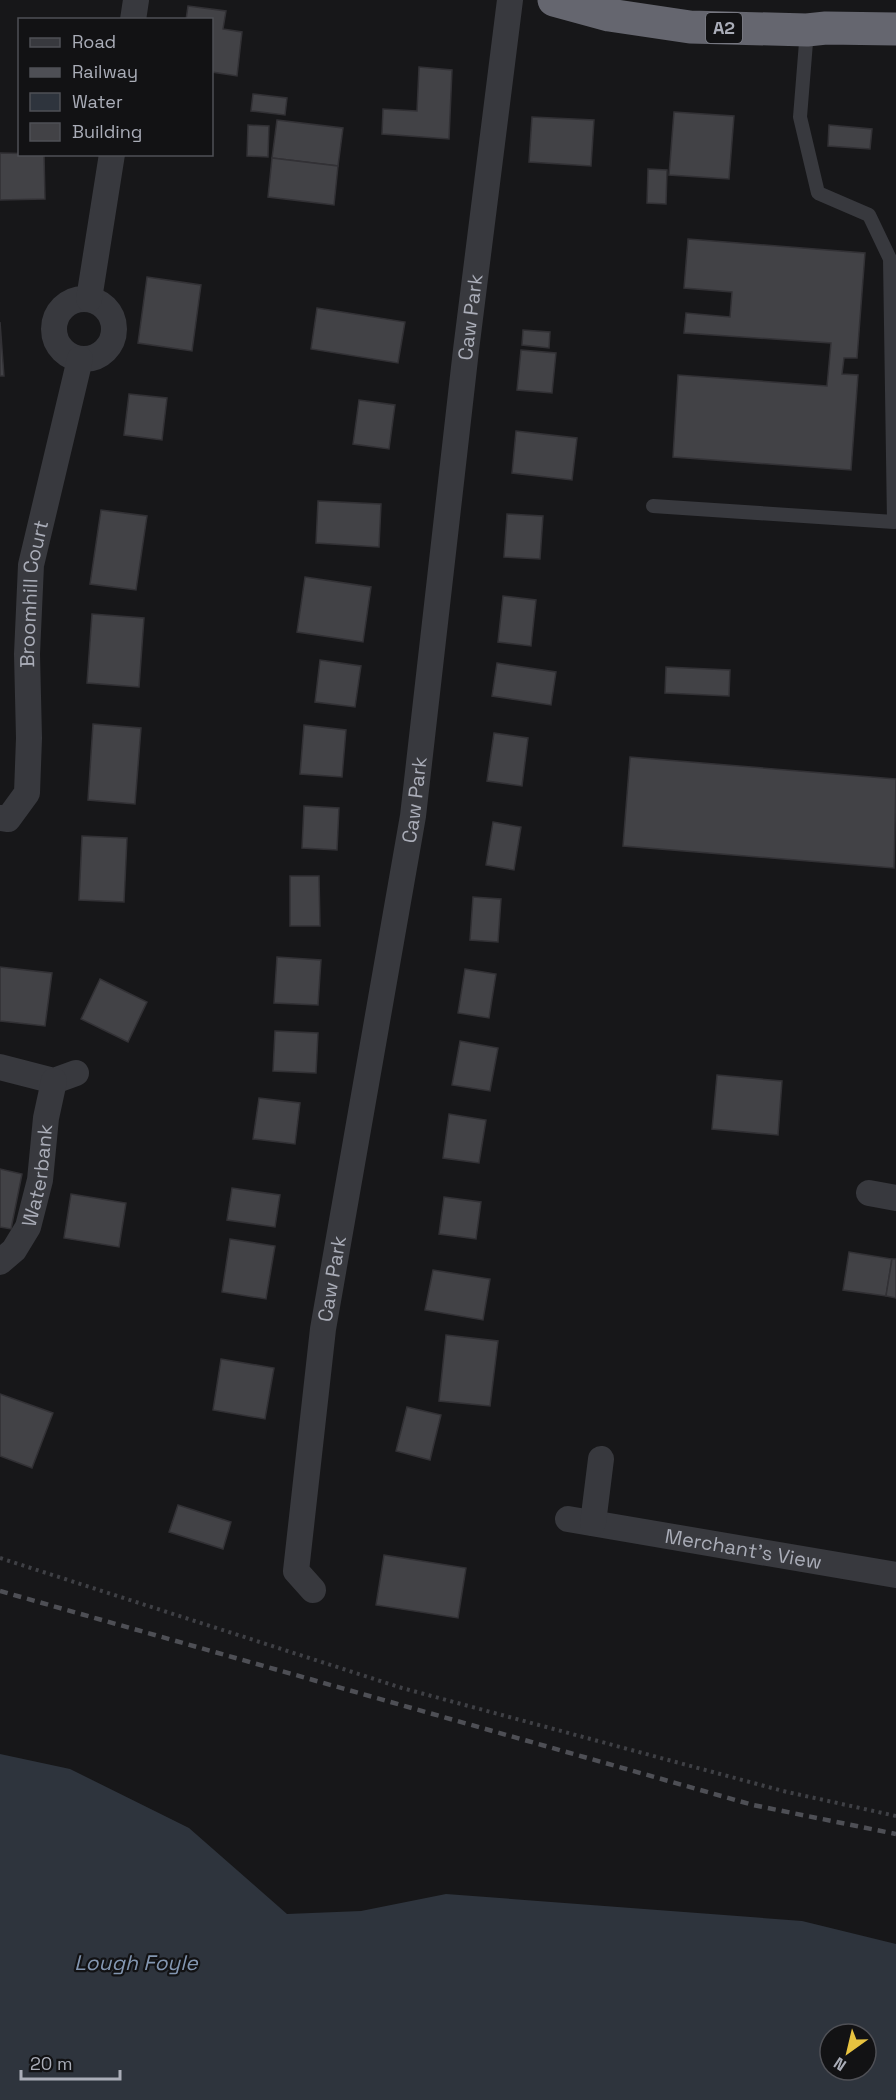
<svg xmlns="http://www.w3.org/2000/svg" width="896" height="2100" font-family="'Space Grotesk',sans-serif">
	<rect width="100%" height="100%" fill="#171719"/>
	<path fill="#2e343d" fill-rule="evenodd" d="M0,1754L70,1769L189,1828L287,1914L361,1911L446,1894L802,1921L896,1944V2100H0ZM830,2034H866V2070H830Z"/>
	<g fill="#424246" stroke="#323135" stroke-width="1.5">
		<path d="M188,6L226,11L223,29L242,32L237,76L212,72V20H186Z"/>
		<path d="M419,67L452,70L449,139L382,134L383,109L417,111Z"/>
		<path d="M253,94L287,98L285,115L251,111Z"/>
		<path d="M674,112L734,116L729,179L669,175Z"/>
		<path d="M532,117L594,120L591,166L529,162Z"/>
		<path d="M277,120L343,128L338,166L272,158Z"/>
		<path d="M248,125L269,126L268,157L247,156Z"/>
		<path d="M829,125L872,129L870,149L828,146Z"/>
		<path d="M0,153L44,154L45,199L0,200Z"/>
		<path d="M272,158L338,166L334,205L268,197Z"/>
		<path d="M648,169L667,170L666,204L647,203Z"/>
		<path d="M688,239L865,253L857,358H844L842,374L858,375L851,470L673,457L678,375L827,386L831,343L684,333L686,313L730,317L732,292L684,288Z"/>
		<path d="M147,277L201,285L192,351L138,343Z"/>
		<path d="M317,308L405,322L398,363L311,349Z"/>
		<path d="M0,322L4,376H0Z"/>
		<path d="M523,330L550,332L549,348L522,345Z"/>
		<path d="M521,350L556,353L552,393L517,390Z"/>
		<path d="M129,394L167,398L162,440L124,435Z"/>
		<path d="M359,400L395,405L389,449L353,444Z"/>
		<path d="M516,431L577,438L572,480L512,473Z"/>
		<path d="M318,501L381,504L379,547L316,543Z"/>
		<path d="M101,510L147,516L136,590L90,584Z"/>
		<path d="M507,514L543,516L540,559L504,557Z"/>
		<path d="M305,577L371,587L363,642L297,632Z"/>
		<path d="M503,596L536,600L531,646L498,642Z"/>
		<path d="M92,614L144,618L139,687L87,683Z"/>
		<path d="M320,660L361,666L355,707L315,702Z"/>
		<path d="M497,663L556,672L551,705L492,696Z"/>
		<path d="M666,667L730,670L729,696L665,693Z"/>
		<path d="M93,724L141,728L135,804L88,800Z"/>
		<path d="M304,725L346,730L342,777L300,774Z"/>
		<path d="M494,733L528,738L522,786L487,781Z"/>
		<path d="M630,757L896,779L894,868L623,846Z"/>
		<path d="M304,806L339,808L337,850L302,848Z"/>
		<path d="M493,822L521,827L514,870L486,865Z"/>
		<path d="M82,836L127,838L124,902L79,900Z"/>
		<path d="M290,876H319L320,926H290Z"/>
		<path d="M473,897L501,899L498,942L470,940Z"/>
		<path d="M277,957L321,960L318,1005L274,1003Z"/>
		<path d="M0,967L52,973L45,1026L0,1021Z"/>
		<path d="M465,969L496,974L489,1018L458,1013Z"/>
		<path d="M100,979L147,1002L128,1042L81,1019Z"/>
		<path d="M275,1031L318,1033L316,1073L273,1071Z"/>
		<path d="M460,1041L498,1048L490,1091L452,1085Z"/>
		<path d="M717,1075L782,1081L778,1135L712,1129Z"/>
		<path d="M259,1098L300,1103L295,1144L253,1139Z"/>
		<path d="M449,1114L486,1120L479,1163L443,1158Z"/>
		<path d="M0,1169L22,1174L11,1229L0,1227Z"/>
		<path d="M232,1188L280,1195L275,1227L227,1220Z"/>
		<path d="M71,1194L126,1203L119,1247L64,1238Z"/>
		<path d="M444,1197L481,1202L476,1239L439,1234Z"/>
		<path d="M230,1239L275,1246L266,1299L222,1292Z"/>
		<path d="M849,1252L892,1259L886,1296L843,1290Z"/>
		<path d="M892,1259H896V1298L886,1296Z"/>
		<path d="M433,1270L490,1279L483,1320L425,1310Z"/>
		<path d="M446,1335L498,1341L490,1406L439,1401Z"/>
		<path d="M221,1359L274,1368L265,1419L213,1410Z"/>
		<path d="M0,1394L53,1413L32,1468L0,1456Z"/>
		<path d="M407,1407L441,1415L430,1460L396,1451Z"/>
		<path d="M178,1505L231,1522L223,1549L169,1532Z"/>
		<path d="M384,1555L466,1568L458,1618L376,1605Z"/>
	</g>
	<g fill="none" stroke-linecap="round" stroke-linejoin="round">
		<path stroke="#3f4045" stroke-width="4" stroke-dasharray="3 4.5" stroke-linecap="butt" d="M0,1558L402,1688L783,1791L896,1816"/>
		<path stroke="#38393e" stroke-width="14" d="M653,506L894,522L890,259L869,215L818,193L800,117L807,30"/>
		<g stroke="#38393e" stroke-width="26">
			<path d="M133,20L136,0"/>
			<circle cx="84" cy="329" r="30"/>
			<path d="M89,299L112,154"/>
			<path id="s1" d="M0,818L8,819L27,793L29,738L27,654L31,565L80,359"/>
			<path d="M0,1067L54,1081L76,1073"/>
			<path d="M869,1193L896,1198"/>
			<path id="s2" d="M0,1262L14,1250L28,1227L40,1180L46,1118L54,1081"/>
			<path id="s3" d="M568,1519L896,1575"/>
			<path d="M593,1523L601,1459"/>
			<path id="s4" d="M313,1590L296,1571L323,1329L413,816L466,350L510,0"/>
		</g>
		<path stroke="#65666f" stroke-width="33" d="M554,0L609,15L690,27L807,30L826,28L896,29"/>
		<path stroke="#4e4f55" stroke-width="4.5" stroke-dasharray="8 6" stroke-linecap="butt" d="M0,1591L753,1805L896,1834"/>
	</g>
	<g text-anchor="middle" stroke-width="4.5" stroke-linejoin="round" paint-order="stroke">
		<rect fill="#121214" stroke="#7c7e87" stroke-width="1.5" x="706" y="13" width="36" height="30" rx="4.5"/>
		<g font-size="18" font-weight="bold" fill="#aaadb8">
			<text x="724" y="34">A2</text>
		</g>
		<g font-size="20" fill="#aaadb8" stroke="#121214">
			<text dy="7" stroke="none"><textPath href="#s4" startOffset="1292">Caw Park</textPath></text>
			<text dy="7" stroke="none"><textPath href="#s1" startOffset="240">Broomhill Court</textPath></text>
			<text dy="7" stroke="none"><textPath href="#s4" startOffset="806">Caw Park</textPath></text>
			<text dy="7" stroke="none"><textPath href="#s2" startOffset="98">Waterbank</textPath></text>
			<text dy="7" stroke="none"><textPath href="#s4" startOffset="320">Caw Park</textPath></text>
			<text dy="7" stroke="none"><textPath href="#s3" startOffset="178">Merchant's View</textPath></text>
		</g>
		<g font-size="21" font-style="italic" fill="#8396b1" stroke="#121214">
			<text x="136" y="1970">Lough Foyle</text>
		</g>
	</g>
	<rect x="18" y="18" width="195" height="138" fill="#121214" stroke="#4f5056" stroke-width="1.5"/>
	<rect x="30" y="38" width="30" height="9" fill="#38393e" stroke="#4f5056" stroke-width="1.5"/>
	<text x="72" y="48" font-size="18" fill="#aaadb8">Road</text>
	<rect x="30" y="68" width="30" height="9" fill="#4e4f55" stroke="#4f5056" stroke-width="1.5"/>
	<text x="72" y="78" font-size="18" fill="#aaadb8">Railway</text>
	<rect x="30" y="93" width="30" height="18" fill="#2e343d" stroke="#4f5056" stroke-width="1.5"/>
	<text x="72" y="108" font-size="18" fill="#aaadb8">Water</text>
	<rect x="30" y="123" width="30" height="18" fill="#424246" stroke="#4f5056" stroke-width="1.5"/>
	<text x="72" y="138" font-size="18" fill="#aaadb8">Building</text>
	<g transform="translate(848 2052) rotate(214)"><circle r="28" fill="#121214" stroke="#4f5056" stroke-width="1.5"/>
	<path d="M0-4.5L10 22L0 15L-10 22Z" fill="#e8c340"/>
	<text y="-9" font-size="16" font-weight="bold" text-anchor="middle" fill="#aaadb8">N</text>
	</g>
	<path d="M21 2070v9h99v-9" fill="none" stroke="#aaadb8" stroke-width="3"/>
	<text x="30" y="2070" font-size="18" fill="#aaadb8" stroke="#121214" stroke-width="4.5" paint-order="stroke">20 m</text>
</svg>
